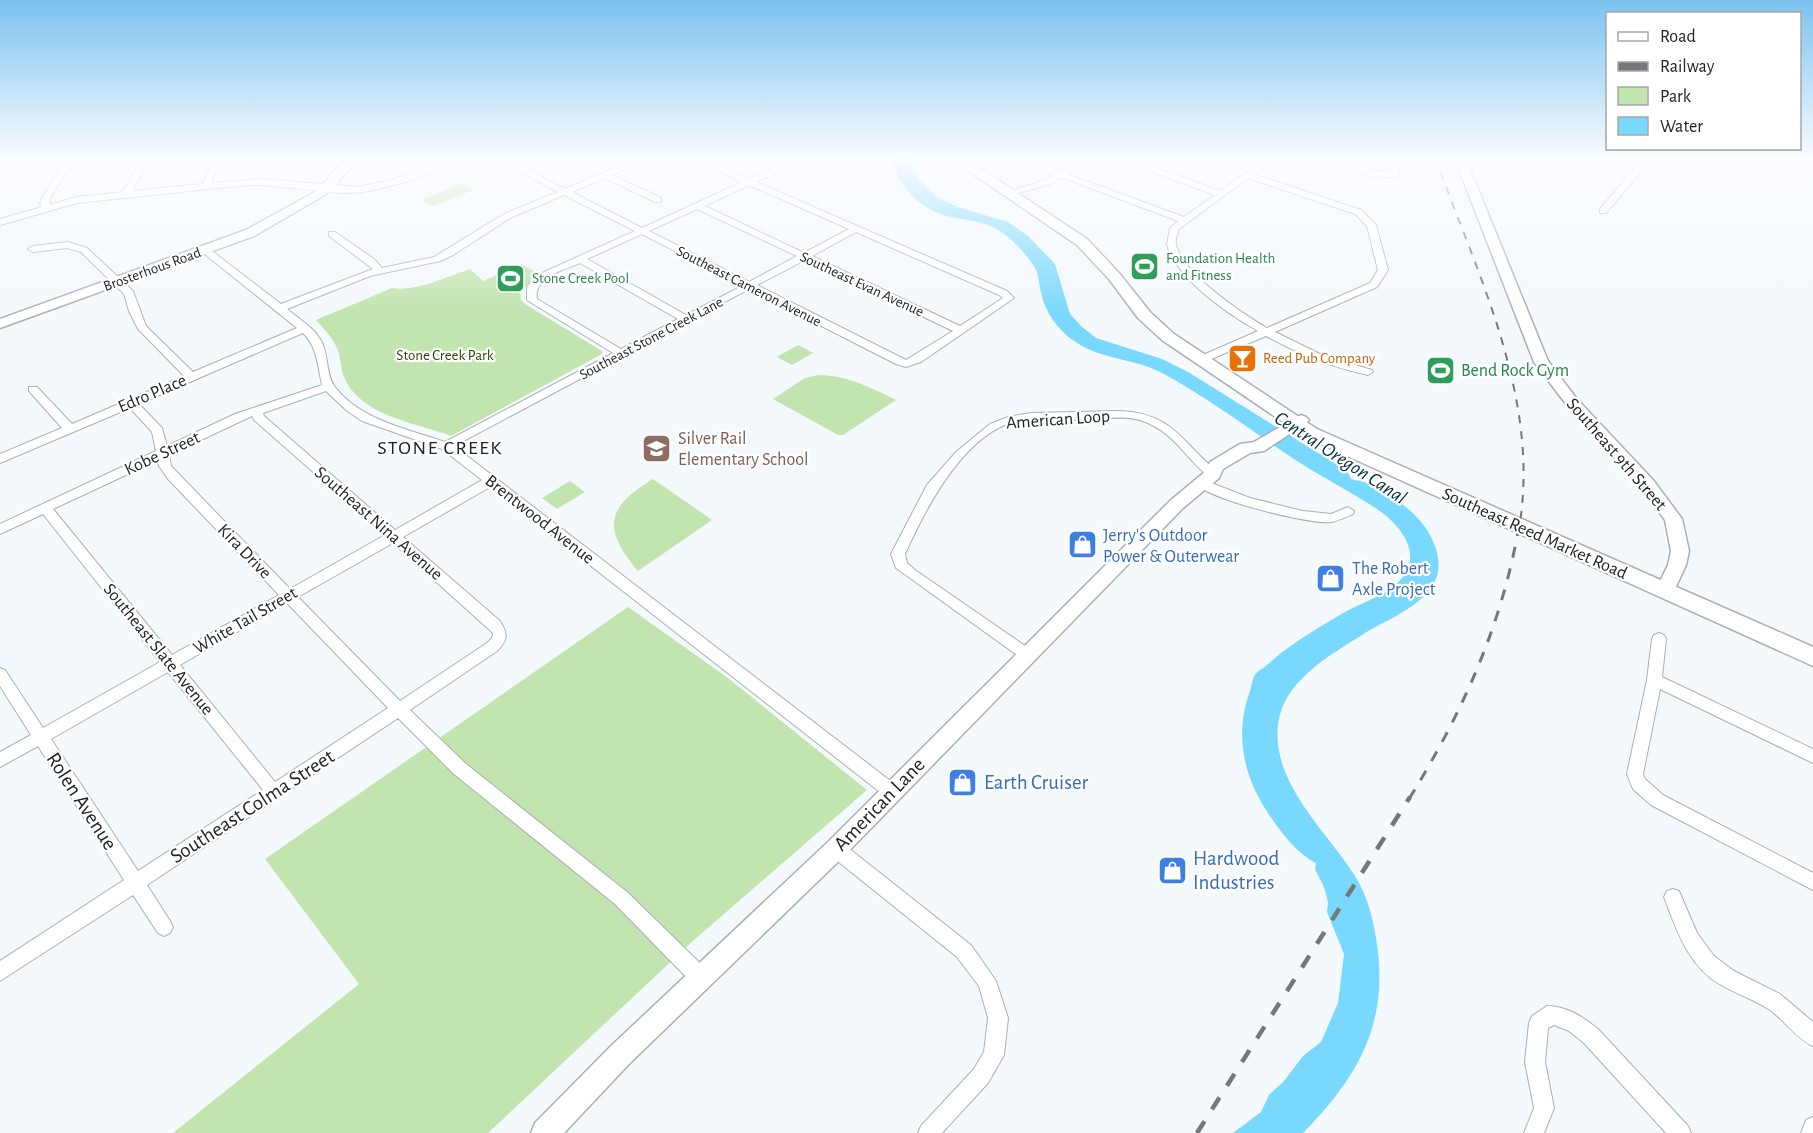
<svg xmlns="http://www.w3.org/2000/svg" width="1813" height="1133" font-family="'Alegreya Sans',sans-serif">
	<rect width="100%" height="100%" fill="#f4f9fe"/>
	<g fill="#c2e4ae">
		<path d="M461,184L473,190L433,206L421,200Z"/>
		<path d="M521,264L540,274L520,291L521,299L525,304L602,351V354L451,436C417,423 360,416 344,377C340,367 341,355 336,346C331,336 323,328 316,320L392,288C418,292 445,277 470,269L483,281Z"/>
		<path d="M798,345L813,353L792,365L777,357Z"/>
		<path d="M819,375C848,376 870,387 896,400L843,435H838L773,399L805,378Z"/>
		<path d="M653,479L712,520L638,571C602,529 606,507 653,479Z"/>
		<path d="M570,481L585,492L557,509L542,498Z"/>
		<path d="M628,607L728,678L867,790L694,940L488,1133H173L359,984L265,859Z"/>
	</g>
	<path fill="#78d8fd" d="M892,157H910L919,180L938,198L958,207L1008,222L1028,236L1055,264L1070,314L1081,326L1096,338L1162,359L1188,372L1347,471L1351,479C1356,481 1359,480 1364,482C1389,492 1421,514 1432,539C1459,595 1397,613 1362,635C1329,656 1283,681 1278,725C1272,780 1320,825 1349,867C1365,889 1372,912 1376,938C1390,1021 1360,1075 1303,1133H1233L1261,1112L1269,1095L1284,1081L1303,1056L1321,1042L1338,1003L1344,954L1327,912L1328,902L1324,887L1315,869L1316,863C1293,853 1265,812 1254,788C1240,756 1238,724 1250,691C1252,686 1252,679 1255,675C1257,671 1264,668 1267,665C1291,643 1318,628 1345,612C1360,604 1377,598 1390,589C1429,562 1405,527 1374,507C1349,491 1322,477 1297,461C1252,431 1210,399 1162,373C1134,358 1101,360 1074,341C1057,329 1045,312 1041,292C1039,285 1039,277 1036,270C1030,258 1014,241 1003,233C989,223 977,222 961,219C926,214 900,193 892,157Z"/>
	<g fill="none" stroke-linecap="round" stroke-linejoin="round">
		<defs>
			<g id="street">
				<path d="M68,157H76L50,198V205L76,197L123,192L143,157H151L132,191L203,184L214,157H222L211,183L261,179L358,187L392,180L451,157H464C437,174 376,194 344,193C312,192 280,184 247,185L77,203L0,225V219L42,207L40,204L42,198Z"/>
				<path d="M492,157H503L522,167L545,157H557L528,170L565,189L640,157H652L612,175L661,198V202H655L605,178L572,192L642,228L742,182L687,157H699L749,179L797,157H809L756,182L1007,291L1014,298L921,362L906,367L896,364L749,289L454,446L897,786L899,791L897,796L891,798L885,796L490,487L403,537L500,621C508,634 508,640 497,651L410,710L466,764L627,892L708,971L710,978L708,985L701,987L694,985L615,904L454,774L398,718L147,885L170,921L173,927L170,933L164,936L158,933L133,895L0,981V961L124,880L38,746L0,767V752L31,735L0,686V668L5,670L43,728L160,662L43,514L0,534V524L156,451L152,432L130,408L0,463V454L62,428L29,391V387H37L72,424L184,376L138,329L129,311L124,294L81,252L67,248L33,252L28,249L33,246L68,242L87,248L133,291L146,326L193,372L297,328L202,252V248H208L281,304L373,269L329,236V232H335L374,259L382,268L434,257L504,214L558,192ZM749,185L849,229L804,253L705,206ZM564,195L635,231L544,272L532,280L527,287V300L613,353L445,442C408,429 360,420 335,387C327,378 328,359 324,348C319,330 300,320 287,309L370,276L440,261L453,255L510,218ZM697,209L797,256L749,282L649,231ZM856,232L999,295L1003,298L960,326L812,256ZM642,234L742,286L686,315L587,259ZM805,260L953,331L906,360L757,285ZM580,263L678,319L621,349L537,299C533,277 564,270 580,263ZM303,333C317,346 318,367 322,385L235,414L167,446L162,428L139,404ZM326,391L346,410L362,421L442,449L482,480L395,530L264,416L263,413ZM252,416L254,420L385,535L290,589L171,466L169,455ZM158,460L159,466L168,479L279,595L172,655L53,509ZM393,543L493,633L492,638L487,643L400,701L298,597ZM287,603L388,708L275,782L180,665ZM168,672L263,790L138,871L51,739Z"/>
				<path d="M1017,157H1028L1060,171L1083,157H1094L1067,174L1184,217L1215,195L1113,157H1126L1220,191L1248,171L1213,157H1226L1253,167L1266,157H1276L1254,174L1361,210L1376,225L1388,270L1377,287L1275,332L1322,355L1372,370L1373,372L1368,375C1331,367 1299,354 1266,336L1204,362H1196V358L1258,331C1228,314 1177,279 1167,245L1170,228L1178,221L1061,177L1050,184L1008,196V192L1044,180L1054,175ZM1248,178L1355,214L1367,226L1378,270L1370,283L1267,328C1241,313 1187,276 1177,248C1174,241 1177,235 1179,229Z"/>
				<path d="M1351,157H1361L1355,164L1373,171L1391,172L1388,164L1373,157H1386L1394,160L1400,171L1397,176C1380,180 1363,175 1348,167L1346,162Z"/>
				<path d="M1644,157H1653L1606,213H1600V209Z"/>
				<path d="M1119,411C1173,413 1180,441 1217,471L1219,474L1217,477H1209C1189,461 1175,436 1152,425C1130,413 1104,419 1080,420C1056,420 1030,416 1007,424C959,443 925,510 905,554L907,563L915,570L1031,650L1033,654L1031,658H1021L896,568L891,554L927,485L956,452L990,424L1008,417L1031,413Z"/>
				<path d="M1201,479L1250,498L1303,511L1331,514L1348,507L1354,511L1353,514C1346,517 1338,521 1331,522C1309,525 1208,499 1195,483Z"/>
				<path d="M1659,633L1664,635L1666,639L1662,677L1813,749V763L1660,689L1643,774L1645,779L1663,795L1813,873V890L1651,805L1633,789L1627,774L1647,680L1652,639L1654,635Z"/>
				<path d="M836,841L842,843L971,945L996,981L1008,1018L1004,1055L988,1083L942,1133H918L921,1126L974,1069L984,1052L988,1018L979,986L957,957L830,855L827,849L830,843Z"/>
				<path d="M1673,889L1679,891L1697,933L1714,956L1734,971L1780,994L1813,1022V1046C1797,1039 1785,1021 1770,1010C1755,1000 1737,994 1721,985C1688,966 1677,931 1664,897L1667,891Z"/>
				<path d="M1547,1006C1567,1006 1583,1017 1598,1029L1688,1126L1691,1133H1666L1584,1043L1569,1031L1554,1025L1548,1028L1545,1062L1554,1108L1544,1133H1524L1534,1108L1525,1062L1529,1023L1532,1016Z"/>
				<path d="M1813,1117V1133H1801L1806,1120Z"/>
			</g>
			<g id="secondary">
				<path d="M348,157H359L332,189L323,196L254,236L0,328V319L246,230L315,192Z"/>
				<path d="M1454,157H1465L1548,361L1576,398L1653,480L1682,519L1689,551L1686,565L1672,595L1665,597L1658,595L1656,590L1668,565L1671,551L1665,520L1641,488L1566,404L1534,362Z"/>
				<path d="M1301,415L1306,417L1309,420L1306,423L1264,451L1250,453L1223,469L1219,478L1183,508L844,856L629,1064L564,1133H531L535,1123L611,1046L828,842L1171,500L1206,471L1210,462L1240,444L1254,442Z"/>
			</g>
			<path id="primary" d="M948,157H963L1087,239L1119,273L1150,312L1174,334L1317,429L1813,647V666L1305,437L1162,340L1138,318L1109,279L1077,245Z"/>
		</defs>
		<use href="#street" stroke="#abafb4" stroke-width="2"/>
		<use href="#secondary" stroke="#abafb4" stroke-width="3"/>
		<use href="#primary" stroke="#abafb4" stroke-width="3"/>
		<use href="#street" fill="#fff" fill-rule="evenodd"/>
		<use href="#secondary" fill="#fff" fill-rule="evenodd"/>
		<use href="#primary" fill="#fff" fill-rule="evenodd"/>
		<path stroke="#75787b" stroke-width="2" stroke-dasharray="8 8" stroke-linecap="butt" d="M1435,157C1478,277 1543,402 1518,534"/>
		<path stroke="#75787b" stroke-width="3" stroke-dasharray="11 11" stroke-linecap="butt" d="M1409,799C1461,715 1500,630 1518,532"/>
		<path stroke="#75787b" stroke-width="4.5" stroke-dasharray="14 14" stroke-linecap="butt" d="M1197,1133L1410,797"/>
	</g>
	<linearGradient id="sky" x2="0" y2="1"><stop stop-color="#7bc2f0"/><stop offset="0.5" stop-color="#fafcff"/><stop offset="1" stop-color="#fafcff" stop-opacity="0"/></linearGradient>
	<rect width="1813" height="316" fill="url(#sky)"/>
	<defs>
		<symbol id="stadium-square" viewBox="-11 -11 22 22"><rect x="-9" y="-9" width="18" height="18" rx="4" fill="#2e9e5b" stroke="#fff"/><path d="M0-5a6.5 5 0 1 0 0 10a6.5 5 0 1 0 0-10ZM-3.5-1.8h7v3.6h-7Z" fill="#fff"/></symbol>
		<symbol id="bar-square" viewBox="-11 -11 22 22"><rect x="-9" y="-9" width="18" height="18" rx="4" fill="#e8710a" stroke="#fff"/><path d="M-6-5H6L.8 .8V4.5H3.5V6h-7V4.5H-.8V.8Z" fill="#fff"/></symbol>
		<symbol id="school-square" viewBox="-11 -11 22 22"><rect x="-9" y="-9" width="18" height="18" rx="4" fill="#8d6e63" stroke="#fff"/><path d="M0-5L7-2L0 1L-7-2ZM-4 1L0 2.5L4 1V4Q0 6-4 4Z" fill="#fff"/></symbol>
		<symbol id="shop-square" viewBox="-11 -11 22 22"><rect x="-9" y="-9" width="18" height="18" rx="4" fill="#3f7fe0" stroke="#fff"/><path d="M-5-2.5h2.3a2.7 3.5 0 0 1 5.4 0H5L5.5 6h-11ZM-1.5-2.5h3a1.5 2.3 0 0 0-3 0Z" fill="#fff"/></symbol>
	</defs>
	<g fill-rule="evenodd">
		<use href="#stadium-square" x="1128" y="250" width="33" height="33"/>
		<use href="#stadium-square" x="494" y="262" width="33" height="33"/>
		<use href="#bar-square" x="1226" y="342" width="33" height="33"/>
		<use href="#stadium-square" x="1424" y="354" width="33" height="33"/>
		<use href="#school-square" x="640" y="432" width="33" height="33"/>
		<use href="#shop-square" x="1066" y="528" width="33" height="33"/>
		<use href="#shop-square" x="1314" y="562" width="33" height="33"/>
		<use href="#shop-square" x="946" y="766" width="33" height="33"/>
		<use href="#shop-square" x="1156" y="854" width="33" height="33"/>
	</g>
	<g text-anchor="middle" stroke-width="4.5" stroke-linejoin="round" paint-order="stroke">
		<g font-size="15" fill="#27864d" stroke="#fff" text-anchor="start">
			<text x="1166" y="263">Foundation Health<tspan x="1166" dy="17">and Fitness</tspan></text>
			<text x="532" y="283">Stone Creek Pool</text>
		</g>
		<g font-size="15" fill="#212224" stroke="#fff">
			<text transform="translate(152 269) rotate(-20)" y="5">Brosterhous Road</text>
			<text transform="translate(862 284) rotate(25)" y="5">Southeast Evan Avenue</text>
			<text transform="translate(749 286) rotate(27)" y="5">Southeast Cameron Avenue</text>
			<text transform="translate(651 338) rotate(-28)" y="5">Southeast Stone Creek Lane</text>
		</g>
		<g font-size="15" fill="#254a00" stroke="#fff">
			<text x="445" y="360">Stone Creek Park</text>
		</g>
		<g font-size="15" fill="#c56008" stroke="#fff" text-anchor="start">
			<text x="1263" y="363">Reed Pub Company</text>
		</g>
		<g font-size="18" fill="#27864d" stroke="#fff" text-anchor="start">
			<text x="1461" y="376">Bend Rock Gym</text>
		</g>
		<g font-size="18" fill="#212224" stroke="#fff">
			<text transform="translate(152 393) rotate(-23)" y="6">Edro Place</text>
			<text transform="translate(1058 419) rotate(-4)" y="6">American Loop</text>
			<text transform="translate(162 453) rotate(-25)" y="6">Kobe Street</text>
			<text transform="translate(1617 454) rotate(49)" y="6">Southeast 9th Street</text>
			<text transform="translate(540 519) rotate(38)" y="6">Brentwood Avenue</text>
			<text transform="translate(379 523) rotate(41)" y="6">Southeast Nina Avenue</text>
			<text transform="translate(1535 533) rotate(24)" y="6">Southeast Reed Market Road</text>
			<text transform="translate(245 551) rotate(46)" y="6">Kira Drive</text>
			<text transform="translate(245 620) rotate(-30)" y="6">White Tail Street</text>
			<text transform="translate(159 649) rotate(51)" y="6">Southeast Slate Avenue</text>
		</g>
		<g font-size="18" fill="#785e54" stroke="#fff" text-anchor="start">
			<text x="678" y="444">Silver Rail<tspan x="678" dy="21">Elementary School</tspan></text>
		</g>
		<g font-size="18" fill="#366cbe" stroke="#fff" text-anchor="start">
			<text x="1103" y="541">Jerry's Outdoor<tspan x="1103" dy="21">Power &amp; Outerwear</tspan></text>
			<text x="1352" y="574">The Robert<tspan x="1352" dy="21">Axle Project</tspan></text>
		</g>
		<g font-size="20" letter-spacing="1.5" fill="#212224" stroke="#fff">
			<text x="440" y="454">STONE CREEK</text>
		</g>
		<g font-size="20" font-style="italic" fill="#023140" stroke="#fff">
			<text transform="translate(1341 457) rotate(33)" y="7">Central Oregon Canal</text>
		</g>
		<g font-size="21" fill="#366cbe" stroke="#fff" text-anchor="start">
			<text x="984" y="789">Earth Cruiser</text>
			<text x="1193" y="865">Hardwood<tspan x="1193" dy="24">Industries</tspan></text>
		</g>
		<g font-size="21" fill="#212224" stroke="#fff">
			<text transform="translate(82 801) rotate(57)" y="7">Rolen Avenue</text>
			<text transform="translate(879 804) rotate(-46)" y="7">American Lane</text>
			<text transform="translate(252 806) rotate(-33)" y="7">Southeast Colma Street</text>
		</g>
	</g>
	<rect x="1606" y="12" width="195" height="138" fill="#ffffff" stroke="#a6a7a7" stroke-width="1.5"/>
	<rect x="1618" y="32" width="30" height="9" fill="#ffffff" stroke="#a6a7a7" stroke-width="1.5"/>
	<text x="1660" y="42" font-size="18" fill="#212224">Road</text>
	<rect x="1618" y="62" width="30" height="9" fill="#75787b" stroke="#a6a7a7" stroke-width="1.5"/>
	<text x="1660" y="72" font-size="18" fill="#212224">Railway</text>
	<rect x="1618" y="87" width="30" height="18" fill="#c2e4ae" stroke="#a6a7a7" stroke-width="1.5"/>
	<text x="1660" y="102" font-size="18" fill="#212224">Park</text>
	<rect x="1618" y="117" width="30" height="18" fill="#78d8fd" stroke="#a6a7a7" stroke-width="1.5"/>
	<text x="1660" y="132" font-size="18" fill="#212224">Water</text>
</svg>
